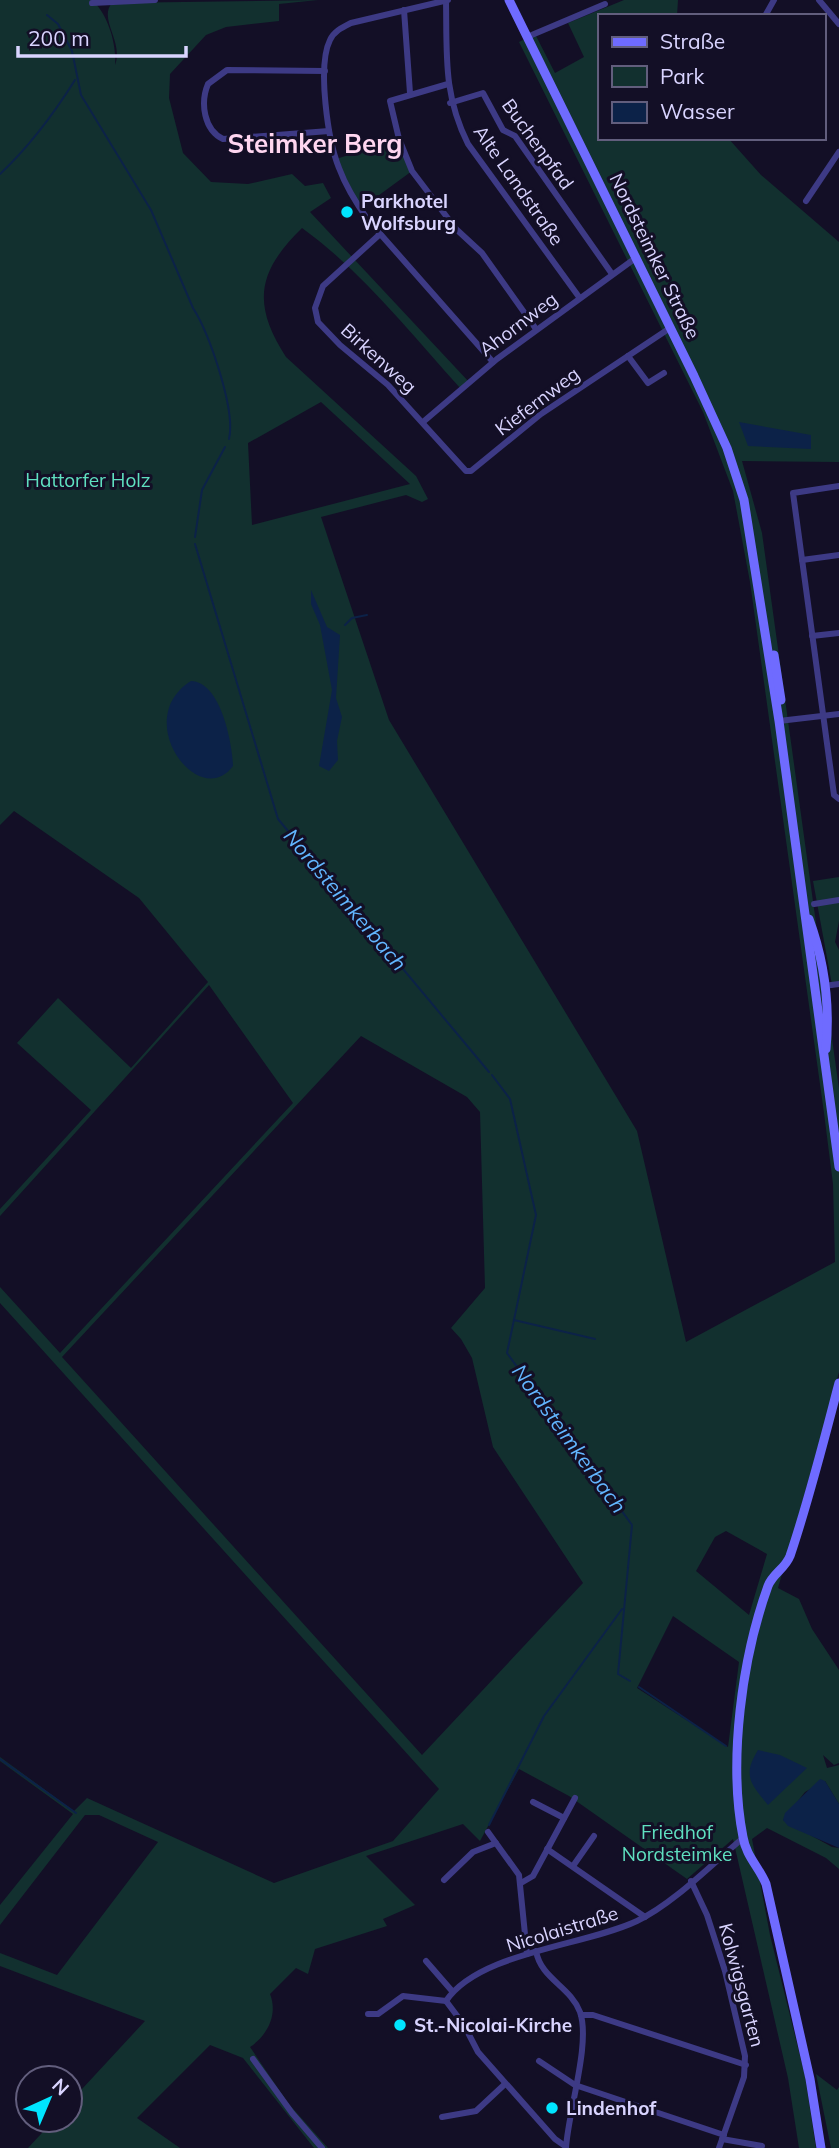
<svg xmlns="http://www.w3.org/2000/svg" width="839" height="2148" font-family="Mulish,sans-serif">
	<rect width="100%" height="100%" fill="#130f26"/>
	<g fill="#12302f" fill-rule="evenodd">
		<path d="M0,0H92C108,14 117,45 115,65C124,42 98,19 112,3L318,0L279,4V21L226,27L206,35L170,74L169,98L183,153L211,182L248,184L292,174L305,186L323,183L331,198L310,212L469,382L461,389C410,333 363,272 302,228C257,272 252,304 286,357L416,476L428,499L422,502L406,495L321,517L389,720L637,1131L686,1342L835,1262L833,1184L824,1113L750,582L733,491L703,412L519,42L535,34L555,73L584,57L568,23L624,0H678L677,16H599V138H728L761,175L839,242V462L742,461L762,533L839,1089V1372L778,1588L799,1599L812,1629L839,1670V1763L834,1765L823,1755L827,1768L839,1765V1804L825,1781L805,1792L783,1820L832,1847L839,1848V1869L826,1858L767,1828L752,1839L770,1935L805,2076L816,2148H799L788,2078L733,1839L687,1879L569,1796L519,1769L480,1841L463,1824L366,1856L415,1905L383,1919L387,1926L315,1949L308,1974L296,1968L270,1994C278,2014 268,2035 250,2047L288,2103L328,2148H314L243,2058L210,2045L137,2118L180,2148H28L54,2120H70V2102L145,2021L0,1966V1953L57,1975L158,1842L99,1815H85L0,1925V1905L73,1814L0,1761V1757L74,1811L87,1798L274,1883L393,1841L439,1789L0,1303V1287L60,1353L293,1103L209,985L0,1216V1209L91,1110L17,1043L58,998L131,1068L208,982L139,898L14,811L0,825ZM321,402L410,484L252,525L248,443ZM361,1036L467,1097L480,1112L485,1288L451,1328L461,1339L472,1358L493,1447L583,1583L422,1755L62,1357ZM726,1531L767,1554L749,1615L696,1571L715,1537ZM673,1616L739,1662L728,1747L637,1688Z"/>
		<path d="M399,139L412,171L360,209L336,159Z"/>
		<path d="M839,877V921L835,942L839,950V981L832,985L813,881Z"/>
		<path d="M816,2074L837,2090L839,2087V2148H831Z"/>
	</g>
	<g fill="#0c2248">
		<path d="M739,422L811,435V449L748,446Z"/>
		<path d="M311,590L327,627L340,635L336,698L342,717L337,741L338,760L329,771L319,766L332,690L320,625L311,604Z"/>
		<path d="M191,681C221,682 232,743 233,766C199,812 130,719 191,681Z"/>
		<path d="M758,1750L780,1755L807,1768L768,1805C751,1784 742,1776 758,1750Z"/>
		<path d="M820,1779L825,1781L839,1804V1848L788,1826L783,1820L785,1813Z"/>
	</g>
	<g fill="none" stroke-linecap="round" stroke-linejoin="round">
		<g stroke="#0c2248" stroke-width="2">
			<path d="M47,15L58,24L72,51L81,95L151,210L193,308C209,333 236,410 229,439"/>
			<path d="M0,174C31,145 53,115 75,80"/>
			<path d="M195,537L202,490L225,447"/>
			<path d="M195,544L278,819L489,1072"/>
			<path d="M345,625L352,618L367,615"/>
			<path d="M492,1075L510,1099L536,1215L507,1353L632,1525L618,1674L630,1681"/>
			<path d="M514,1320L595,1339"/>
			<path d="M639,1687L726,1746"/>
			<path d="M0,1759L76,1813"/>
			<path d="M489,1825L544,1716L622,1609"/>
		</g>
		<g stroke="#3d3a85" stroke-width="6">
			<path d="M446,0C447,55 443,94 468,144L579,297"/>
			<path d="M448,0L351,23C343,27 334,31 330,40C317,66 328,141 339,168C346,187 356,203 368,220L493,362"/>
			<path d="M819,0L839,24"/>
			<path d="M92,3L155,0"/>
			<path d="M404,10L410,93"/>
			<path d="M765,16L774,0"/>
			<path d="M527,37L605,4"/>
			<path d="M325,71L227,70L208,84C200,103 204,130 223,139L329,131"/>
			<path d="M448,84L390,101L399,139L412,171L456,229L482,253L536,329"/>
			<path d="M450,103L483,93L503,130L515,136L612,274"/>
			<path d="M806,201L839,152"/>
			<path d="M379,235L323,286L315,308L318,322L340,345L388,385L466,471H471L541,414L670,328"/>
			<path d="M628,356L648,383L664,373"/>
			<path d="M423,422L497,359L637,257"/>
			<path d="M839,486L793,493L834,795L839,799"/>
			<path d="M802,560L839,555"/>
			<path d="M812,636L839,633"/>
			<path d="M779,721L839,714"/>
			<path d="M814,904L839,900"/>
			<path d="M824,986L839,984"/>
			<path d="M533,1802L564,1818"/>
			<path d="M488,1832L519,1875L527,1954"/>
			<path d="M547,1849L645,1917"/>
			<path d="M573,1866L594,1836"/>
			<path d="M444,1880L473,1852L496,1843"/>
			<path d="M691,1881L707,1915L725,1971L745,2056L744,2077L719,2148"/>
			<path d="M521,1883L533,1876L575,1798"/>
			<path d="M536,1951C541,1979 570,1986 580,2012C591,2043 568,2112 566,2148"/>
			<path d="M426,1961L452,1991"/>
			<path d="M446,2001C479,1952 584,1946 637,1921C673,1904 712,1864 743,1838"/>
			<path d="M446,2001L464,2025L478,2052L555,2139L565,2146"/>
			<path d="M368,2014H378L403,1996L446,2001"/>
			<path d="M581,2015H593L746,2065"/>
			<path d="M253,2059L292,2113L322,2148"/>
			<path d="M539,2061L575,2085L724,2135"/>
			<path d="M442,2117L476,2111L505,2084"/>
			<path d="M722,2139L762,2146"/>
		</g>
		<g stroke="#6f6bff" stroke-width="9">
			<path d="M509,0L694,376L727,448L744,500L779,721L839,1167"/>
			<path d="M774,655L781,700"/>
			<path d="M809,919C824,960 830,1006 826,1049"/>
			<path d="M821,2148L810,2079L766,1884C759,1867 746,1856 743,1837C728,1761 742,1658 768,1586C773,1573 785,1569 790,1556C809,1500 824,1440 839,1383"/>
		</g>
	</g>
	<g fill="#00e5ff" stroke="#130f26" stroke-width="2.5">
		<circle cx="347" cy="212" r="7"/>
		<circle cx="400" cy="2025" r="7"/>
		<circle cx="552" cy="2108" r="7"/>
	</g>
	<g text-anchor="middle" stroke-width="6" stroke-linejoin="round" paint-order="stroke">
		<g font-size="19" fill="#d9d4ff" stroke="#130f26">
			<text transform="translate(538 144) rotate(54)" y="7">Buchenpfad</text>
			<text transform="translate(519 185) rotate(55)" y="7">Alte Landstraße</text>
			<text transform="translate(655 256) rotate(64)" y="7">Nordsteimker Straße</text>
			<text transform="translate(518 324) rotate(-37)" y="7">Ahornweg</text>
			<text transform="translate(379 358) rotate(42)" y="7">Birkenweg</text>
			<text transform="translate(537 401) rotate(-37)" y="7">Kiefernweg</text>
			<text transform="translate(562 1929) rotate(-17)" y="7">Nicolaistraße</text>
			<text transform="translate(742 1985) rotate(75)" y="7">Kolwigsgarten</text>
		</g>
		<g font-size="19" font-weight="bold" fill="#d9d4ff" stroke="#130f26" text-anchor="start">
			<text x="361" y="208">Parkhotel<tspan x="361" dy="22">Wolfsburg</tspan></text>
			<text x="414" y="2032">St.-Nicolai-Kirche</text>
			<text x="566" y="2115">Lindenhof</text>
		</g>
		<g font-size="19" fill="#5fe0c0" stroke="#130f26">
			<text x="88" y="487">Hattorfer Holz</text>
			<text x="677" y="1839">Friedhof<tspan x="677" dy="22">Nordsteimke</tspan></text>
		</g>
		<g font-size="21" font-style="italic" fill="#62b6ff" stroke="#130f26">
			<text transform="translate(345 900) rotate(50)" y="7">Nordsteimkerbach</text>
			<text transform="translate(569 1439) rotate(54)" y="7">Nordsteimkerbach</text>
		</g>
		<g font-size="26" font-weight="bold" fill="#ffd6f0" stroke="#130f26">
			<text x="315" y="153">Steimker Berg</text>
		</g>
	</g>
	<rect x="598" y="14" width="228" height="126" fill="#130f26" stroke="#625e7d" stroke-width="2"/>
	<rect x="612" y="37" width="35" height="10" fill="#6f6bff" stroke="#625e7d" stroke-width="2"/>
	<text x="660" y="49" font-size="21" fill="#d9d4ff">Straße</text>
	<rect x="612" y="66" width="35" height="21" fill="#12302f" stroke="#625e7d" stroke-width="2"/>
	<text x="660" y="84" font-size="21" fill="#d9d4ff">Park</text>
	<rect x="612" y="102" width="35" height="21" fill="#0c2248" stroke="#625e7d" stroke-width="2"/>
	<text x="660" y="119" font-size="21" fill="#d9d4ff">Wasser</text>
	<g transform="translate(49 2099) rotate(44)"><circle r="33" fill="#130f26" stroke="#625e7d" stroke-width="2"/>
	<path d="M0-5L12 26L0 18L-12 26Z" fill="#00e5ff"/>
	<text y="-10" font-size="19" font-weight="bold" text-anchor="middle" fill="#d9d4ff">N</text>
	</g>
	<path d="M18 46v10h168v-10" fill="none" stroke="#d9d4ff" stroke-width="3.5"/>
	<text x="28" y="46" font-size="21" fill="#d9d4ff" stroke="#130f26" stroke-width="5" paint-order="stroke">200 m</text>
</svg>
